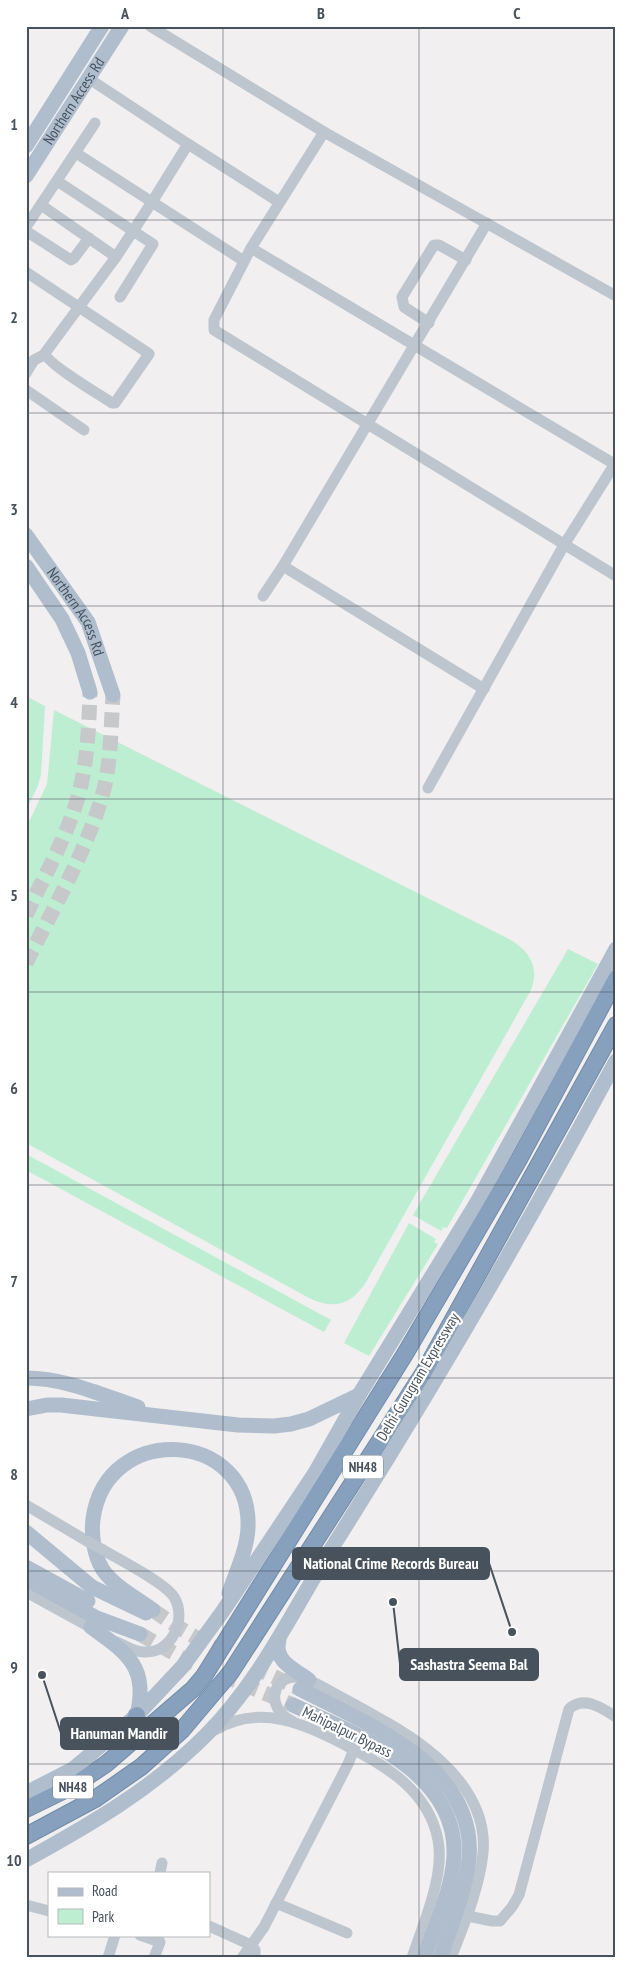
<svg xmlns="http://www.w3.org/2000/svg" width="642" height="1984" font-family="'PT Sans Narrow',sans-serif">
	<rect width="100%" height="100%" fill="#f1efef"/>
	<g fill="#beeed2">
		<path d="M26,696L45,706L41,775L37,788L26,810Z"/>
		<path d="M54,710L509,939C529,950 540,967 531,990L366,1282C351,1305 334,1310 309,1298L26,1143V828L47,784Z"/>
		<path d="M568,949L598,964L447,1228L443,1227L441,1231L413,1215Z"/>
		<path d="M26,1154L331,1320L324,1332L26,1170Z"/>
		<path d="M409,1223L436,1239L434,1242L438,1244L369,1356L344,1343Z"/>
	</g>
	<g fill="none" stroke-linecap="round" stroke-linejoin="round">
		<g stroke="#c6c8ca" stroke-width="15" stroke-dasharray="15 8" stroke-linecap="butt">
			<path d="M26,915C46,872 73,827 82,780C88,751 89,721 90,692"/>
			<path d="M26,963C53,909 89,847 104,789C111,759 111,726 113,695"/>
			<path d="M153,1610C198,1643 250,1665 300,1689"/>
			<path d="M140,1634L184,1659L293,1705"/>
		</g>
		<defs>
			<g id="highway">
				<path d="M119,1750L137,1715"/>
				<path d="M26,1809L73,1786L106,1764L193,1689L204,1676L405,1354L518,1161L616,979"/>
				<path d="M26,1836L95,1799L141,1767L182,1730L231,1672L424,1372L616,1025"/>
			</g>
		</defs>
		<use href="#highway" stroke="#728ba9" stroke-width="18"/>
		<g stroke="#bdc6ce" stroke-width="11">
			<path d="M150,26L324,132L616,296"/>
			<path d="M88,78L188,144L152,202L244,261"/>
			<path d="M324,132L251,248L214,320V330L616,576"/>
			<path d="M188,144L279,202"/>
			<path d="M57,181L153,244L120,297"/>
			<path d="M41,205L116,257"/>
			<path d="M26,227L95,123"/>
			<path d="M26,231L71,260L74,258L89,238"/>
			<path d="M251,248L616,465"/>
			<path d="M26,272L148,353L149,354L115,403H112C100,395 46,363 45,353L116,257L152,202L76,153"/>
			<path d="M429,323L404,307L402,297L434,245H439L466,260"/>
			<path d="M26,373L34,360L44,355"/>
			<path d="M26,390L84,430"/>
			<path d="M283,566L484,689"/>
			<path d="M263,596L283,566L487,223"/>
			<path d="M428,788L564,545L616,462"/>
			<path d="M26,1505L87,1541"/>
			<path d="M103,1550C120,1560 164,1582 174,1597C187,1618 173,1652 146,1652C135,1653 127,1646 117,1642"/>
			<path d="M26,1592L97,1631"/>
			<path d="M292,1721C263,1707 273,1671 303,1678C313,1681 322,1687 330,1691C346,1700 362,1708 377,1717C426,1743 489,1789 483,1853C479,1890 464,1924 451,1958"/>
			<path d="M215,1730C259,1703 306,1724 347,1746C387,1766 429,1792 438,1840C445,1876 423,1924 412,1958"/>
			<path d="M160,1873L162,1863"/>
			<path d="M276,1903L347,1933"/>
			<path d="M26,1905L49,1911"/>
			<path d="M468,1916L492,1921H500L512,1907L519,1895L569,1709C584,1695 602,1708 616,1717"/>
			<path d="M209,1926L251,1945L255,1950V1958"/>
			<path d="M140,1935L160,1942L154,1958"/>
			<path d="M108,1958L115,1935"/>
			<path d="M242,1958L264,1927L348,1764L354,1749"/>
		</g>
		<g stroke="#afbdcd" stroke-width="15">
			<path d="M26,146L102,26"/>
			<path id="s1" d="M26,176L122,26"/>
			<path id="s2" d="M26,535L88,622L113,695"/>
			<path d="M26,566L62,619L78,653L90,692"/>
			<path d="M26,1378C65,1378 102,1395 138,1407"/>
			<path d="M26,1409L47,1405H61L238,1425L274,1426L291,1424L309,1419L359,1395"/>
			<path d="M26,1532L92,1587L146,1613"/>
			<path d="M26,1567L88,1601"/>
			<path d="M26,1579L97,1618L140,1634"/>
			<path d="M153,1610C137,1598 115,1587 103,1570C94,1556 91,1535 93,1519C106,1421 252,1429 248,1528C247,1550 236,1572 229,1593"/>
			<path d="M91,1627C127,1653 149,1667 137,1715"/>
			<path d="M279,1640C273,1661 294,1669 309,1680"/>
			<path d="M300,1689C367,1724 477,1766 469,1859C465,1893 451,1926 440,1958"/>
			<path d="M293,1705C355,1734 458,1771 454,1856C452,1891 435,1926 424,1958"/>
			<path d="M26,1793L73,1769L137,1715L183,1666L223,1611L315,1473L359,1395L476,1204L616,949"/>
			<path d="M26,1860C91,1824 152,1789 205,1736C261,1681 293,1609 335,1543C434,1386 528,1225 616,1061"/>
		</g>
		<use href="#highway" stroke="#87a0bd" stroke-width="16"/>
		<path stroke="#bdc6ce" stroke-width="11" d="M87,1541L103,1550"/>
	</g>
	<path fill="none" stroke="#47525c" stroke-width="1" stroke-opacity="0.55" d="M223,26V1958M419,26V1958M26,220H616M26,413H616M26,606H616M26,799H616M26,992H616M26,1185H616M26,1378H616M26,1571H616M26,1764H616"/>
	<g text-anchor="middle" stroke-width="4.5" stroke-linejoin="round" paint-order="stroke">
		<g fill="#fff" stroke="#7e868d" stroke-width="1">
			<rect x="343" y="1455.5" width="40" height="23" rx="4"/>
			<rect x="53" y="1775.5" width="40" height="23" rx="4"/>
		</g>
		<g font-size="14" font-weight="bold" fill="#47525c">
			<text x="363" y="1472">NH48</text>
			<text x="73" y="1792">NH48</text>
		</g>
		<g font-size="15" fill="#47525c" stroke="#fff">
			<text dy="5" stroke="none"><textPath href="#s1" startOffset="89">Northern Access Rd</textPath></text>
			<text dy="5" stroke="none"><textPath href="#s2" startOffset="92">Northern Access Rd</textPath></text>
			<text transform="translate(418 1377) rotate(-59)" y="5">Delhi-Gurugram Expressway</text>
			<text transform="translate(347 1732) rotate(26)" y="5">Mahipalpur Bypass</text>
		</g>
	</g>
	<path fill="none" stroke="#47525c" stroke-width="2" d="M512 1632L489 1563M393 1602L400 1664M42 1675L61 1733"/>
	<g fill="#47525c" stroke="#fff" stroke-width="2">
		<circle cx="512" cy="1632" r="5"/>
		<circle cx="393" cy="1602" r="5"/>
		<circle cx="42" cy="1675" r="5"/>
	</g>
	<g fill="#47525c" stroke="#47525c" stroke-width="2">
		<rect x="293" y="1548" width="196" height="31" rx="5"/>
		<rect x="400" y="1649" width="138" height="31" rx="5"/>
		<rect x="61" y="1718" width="117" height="31" rx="5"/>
	</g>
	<g font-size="16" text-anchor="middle" font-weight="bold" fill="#fff">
		<text x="391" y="1569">National Crime Records Bureau</text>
		<text x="469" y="1670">Sashastra Seema Bal</text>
		<text x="119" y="1739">Hanuman Mandir</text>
	</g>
	<rect width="642" height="1984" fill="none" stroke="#ffffff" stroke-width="55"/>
	<rect x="48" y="1872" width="162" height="65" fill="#ffffff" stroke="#b5babe"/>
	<rect x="58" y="1888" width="25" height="8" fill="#afbdcd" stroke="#b5babe"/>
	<text x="92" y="1896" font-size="15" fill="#47525c">Road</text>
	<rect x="58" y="1909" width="25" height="15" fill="#beeed2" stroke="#b5babe"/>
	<text x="92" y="1922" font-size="15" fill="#47525c">Park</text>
	<rect x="28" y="28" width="586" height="1928" fill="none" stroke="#47525c" stroke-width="2"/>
	<g font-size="16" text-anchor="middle" font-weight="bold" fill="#47525c">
		<text x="125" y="19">A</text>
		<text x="321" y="19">B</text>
		<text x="517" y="19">C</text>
		<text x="14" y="130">1</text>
		<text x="14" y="323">2</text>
		<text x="14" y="515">3</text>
		<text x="14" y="708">4</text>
		<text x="14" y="901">5</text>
		<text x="14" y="1094">6</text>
		<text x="14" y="1287">7</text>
		<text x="14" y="1480">8</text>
		<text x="14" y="1673">9</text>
		<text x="14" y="1866">10</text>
	</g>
</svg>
